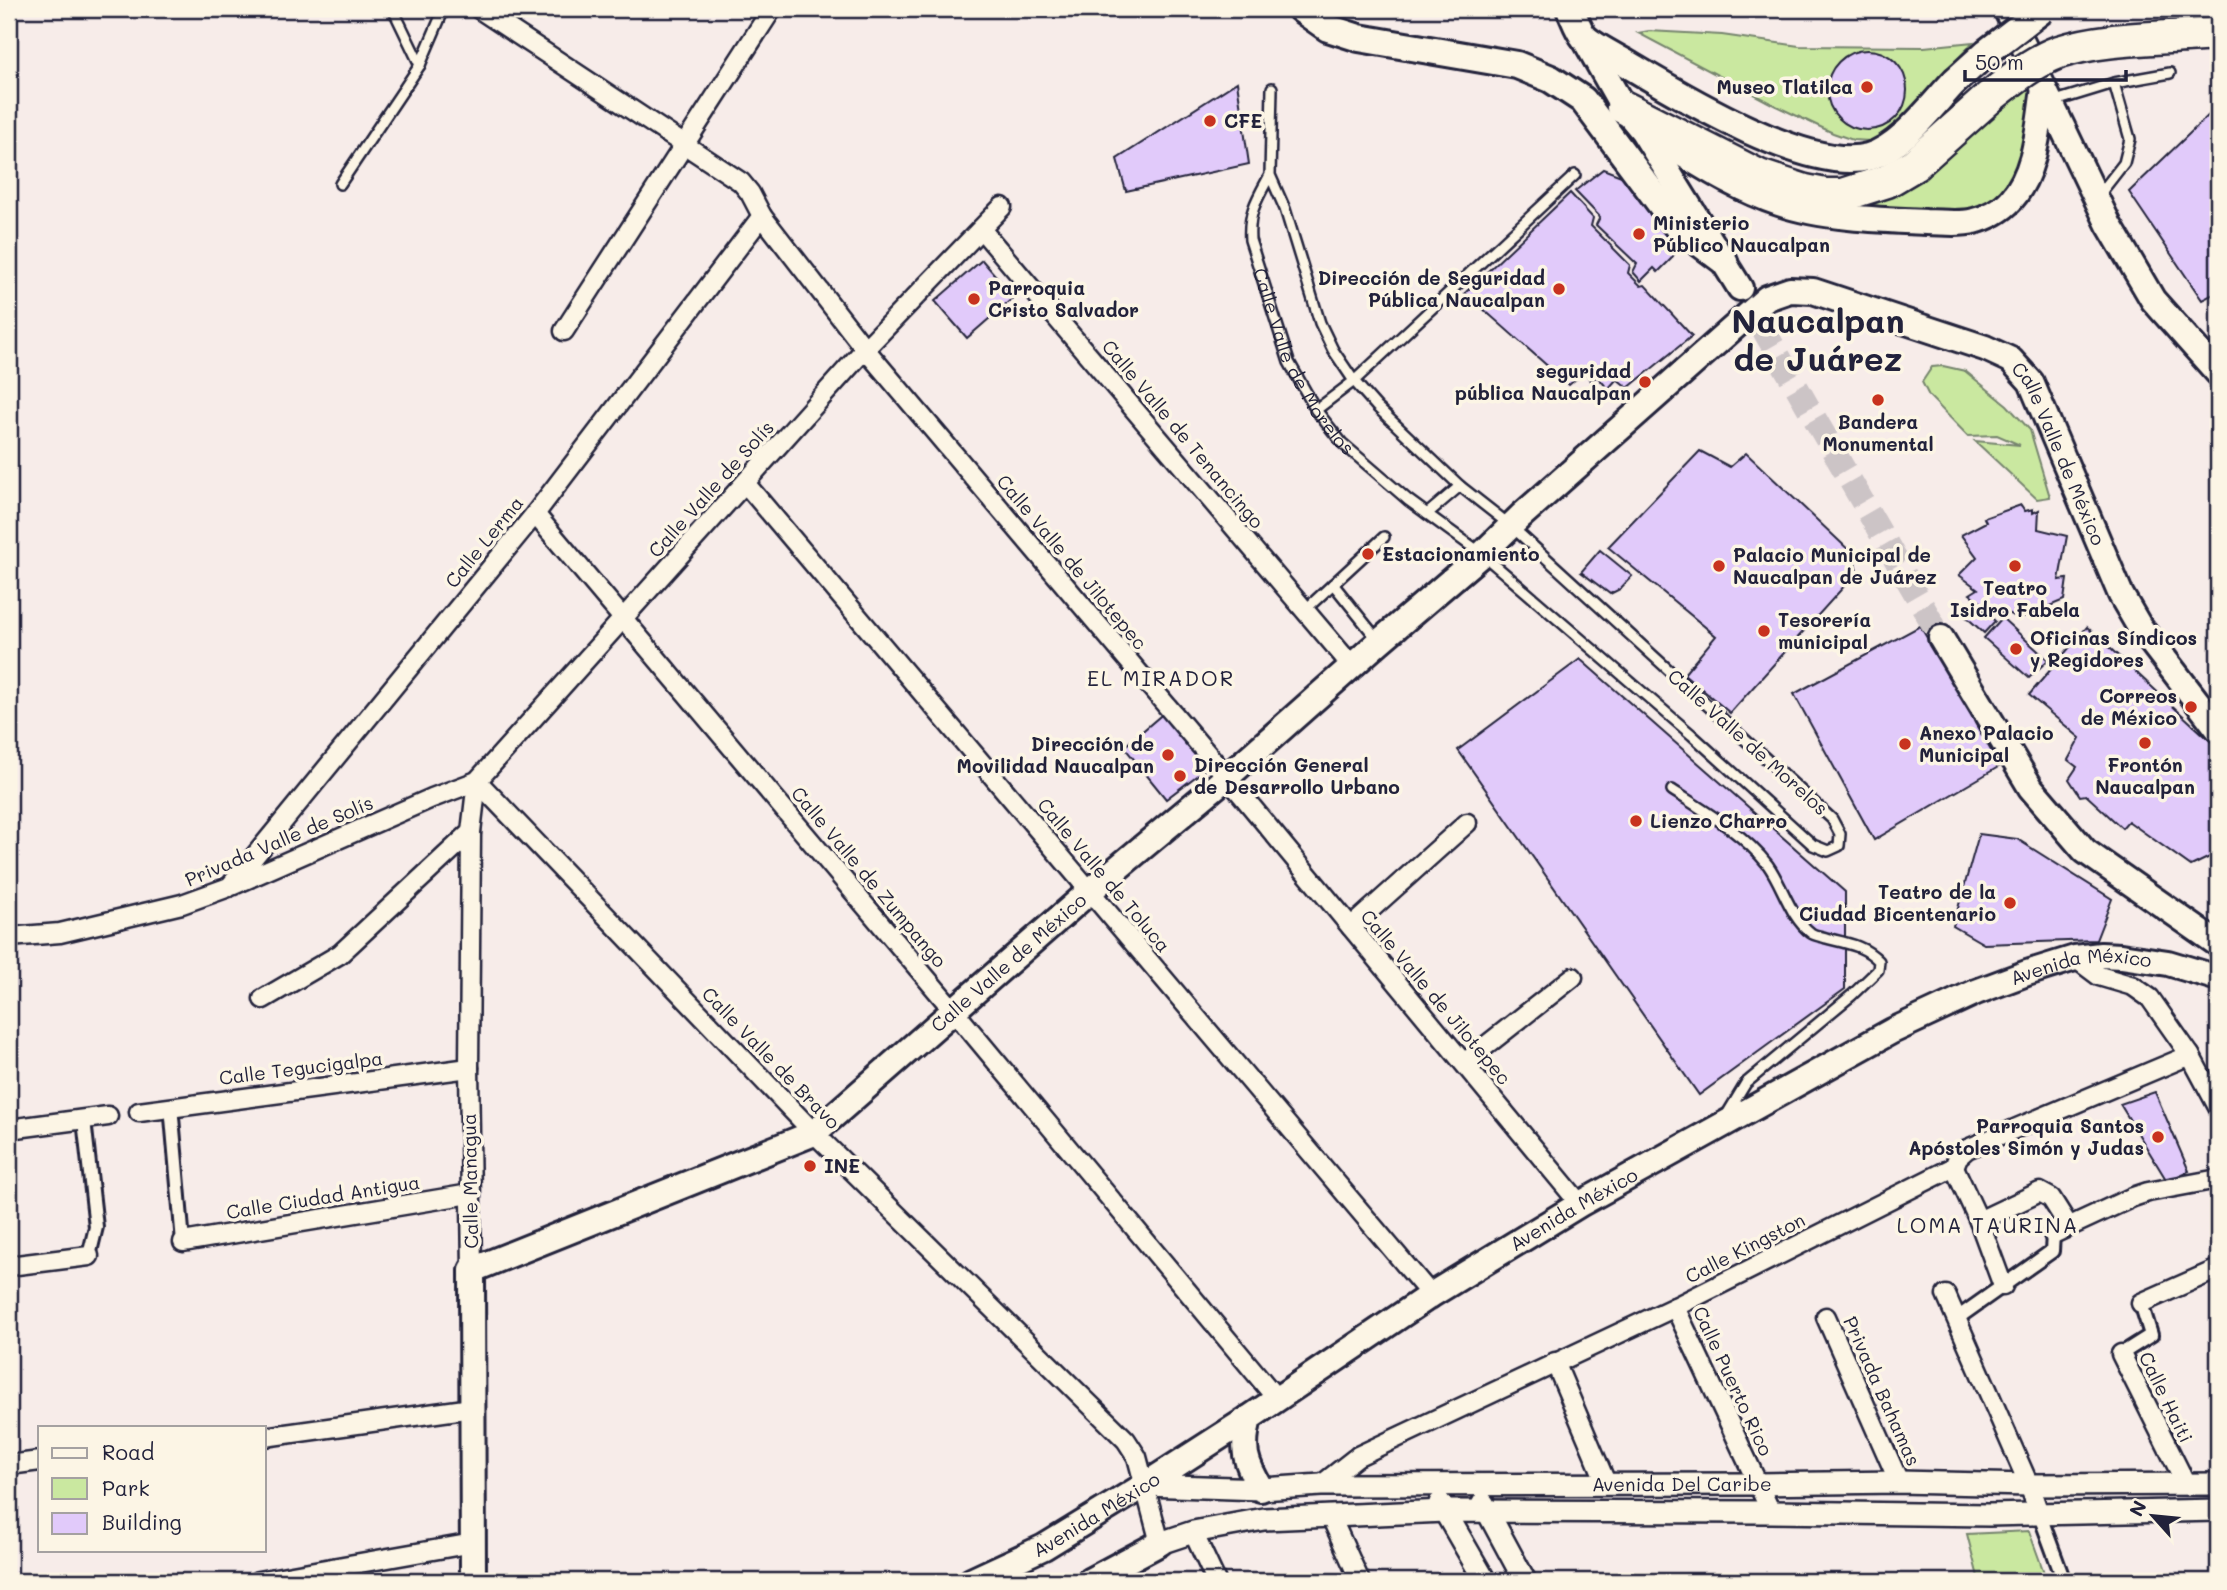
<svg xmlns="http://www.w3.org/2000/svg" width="2227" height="1590" font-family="Mali,sans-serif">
	<rect width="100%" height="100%" fill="#f7ece9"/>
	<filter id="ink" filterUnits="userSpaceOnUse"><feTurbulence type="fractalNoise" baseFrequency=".0143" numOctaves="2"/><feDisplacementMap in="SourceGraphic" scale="14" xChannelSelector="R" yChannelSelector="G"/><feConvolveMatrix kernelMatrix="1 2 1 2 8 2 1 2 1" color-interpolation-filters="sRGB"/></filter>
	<g filter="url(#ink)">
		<g fill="#cae8a0" stroke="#76856e" stroke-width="2">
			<path d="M1649,31L1722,35L1799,46L1924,47L1973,42L1892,132L1871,141L1853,140L1833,133L1774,105L1638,33Z"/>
			<path d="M2029,74L2031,97L2024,166L2004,196L1978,210L1938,213L1876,207L1865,203H1873L1931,172L1944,156Z"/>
			<path d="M1943,366L1965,371L2007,405L2030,430L2050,497L2037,499L1975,441L2020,445L1997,435L1968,436L1929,396L1922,382L1932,367Z"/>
			<path d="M2029,1531L2047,1581H1979L1967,1534Z"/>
		</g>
		<g fill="#e1cafa" stroke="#22223b" stroke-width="2">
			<circle cx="1867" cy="90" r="40"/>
			<path d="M1237,82L1249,164L1126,191L1117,159Z"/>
			<path d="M2217,107L2218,292L2202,300L2129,192Z"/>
			<path d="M1603,169L1624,177L1681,243L1671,259L1658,272L1654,268L1641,281L1633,272L1637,264L1596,225L1600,217L1575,191Z"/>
			<path d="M1570,193L1593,218L1591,226L1630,265L1628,273L1641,286L1645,285L1692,336L1628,388L1617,379L1608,389L1597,376L1591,381L1585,371L1569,385L1465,293Z"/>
			<path d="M982,260L1014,297L967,338L935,301Z"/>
			<path d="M1700,451L1730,467L1746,453L1853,554L1857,572L1730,713L1684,674L1716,636L1608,547Z"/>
			<path d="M2021,505L2025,511L2033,509V513L2039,510L2038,529L2067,536L2059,580L2067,579L2064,600L2018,619L2004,611L1999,616L1970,594L1978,589L1959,575L1977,557L1961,535L1986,522L1984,518Z"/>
			<path d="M1600,550L1632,576L1620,589L1610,594L1581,572Z"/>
			<path d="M1973,600L1995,621L1984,633L1963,614Z"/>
			<path d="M2002,618L2048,660L2029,678L1984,638Z"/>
			<path d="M1920,626L1943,665L1953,662L1963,695L1975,723L2000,766L1874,840L1794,694Z"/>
			<path d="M2087,627L2218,748V853L2191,866L2128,821L2122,828L2086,795L2080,796L2069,779L2077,767L2068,760L2080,738L2029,695Z"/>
			<path d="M1580,659L1845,892V989L1699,1095L1458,750Z"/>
			<path d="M1166,711L1212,764L1166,799L1124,747Z"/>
			<path d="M1979,834L2017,839L2112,899L2096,940L1984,944L1953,926Z"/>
			<path d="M2155,1092L2189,1171L2167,1181L2120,1104Z"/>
		</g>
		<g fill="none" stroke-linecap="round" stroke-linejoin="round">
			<path stroke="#ccc4c6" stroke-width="24" stroke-dasharray="24 12" stroke-linecap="butt" d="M1743,294L1941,638"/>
			<defs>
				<g id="service">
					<path d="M393,9L420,65"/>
					<path d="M2052,102L2114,83L2170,73"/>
					<path id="s1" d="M1270,175C1257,199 1248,212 1250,240L1289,362L1316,410L1342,443L1408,500L1482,554L1692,735L1813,845L1828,851L1839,846L1840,834L1832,819L1511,526L1460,486L1377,407L1354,381L1333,350L1320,323L1285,209L1270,175L1272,88"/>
					<path d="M340,184L420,65L444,9"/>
					<path d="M2099,195L2124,163L2130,139L2114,83"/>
					<path d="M1316,410L1354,381L1575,175"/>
					<path d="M1427,514L1460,486"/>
					<path d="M1333,584L1378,640"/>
					<path d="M1305,610L1384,537"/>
					<path d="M1672,790C1706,812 1743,833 1768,865C1783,886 1790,917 1811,933C1815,936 1821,936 1826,938C1846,943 1864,945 1879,961L1878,970L1852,995L1746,1083L1726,1116"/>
				</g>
				<g id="pedestrian">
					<path d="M171,1106L183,1242"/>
					<path d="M84,1120L96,1227L89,1256"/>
					<path d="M1956,1319L2052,1251L2053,1234"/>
					<path d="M2121,1354L2151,1335L2141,1303"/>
					<path d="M2039,1513L2064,1581"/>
				</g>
				<g id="minor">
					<path d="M479,9L741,182L750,193L762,216L865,349L1227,777L1580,1204"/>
					<path d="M981,229L1352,666"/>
					<path d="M564,331L772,9"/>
					<path d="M745,483L1431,1295"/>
					<path d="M535,514L954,1011L1277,1399"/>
					<path d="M477,781L814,1133L1126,1440L1137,1457L1160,1543"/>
					<path d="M231,885L535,514L762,216"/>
					<path d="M1351,927L1467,823"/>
					<path d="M9,937L60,933L182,904L229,887L432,798L477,781L865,349L1002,207"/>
					<path d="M2075,958L2099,976L2133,986L2150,998L2190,1055L2218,1107"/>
					<path d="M263,999L340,954L471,832"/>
					<path d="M1464,1063L1573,977"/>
					<path d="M139,1112L469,1068"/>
					<path d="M9,1129L108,1116"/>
					<path d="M1954,1167L1979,1221L2003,1286"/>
					<path d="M1979,1221L2040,1192L2051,1198L2068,1225"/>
					<path d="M2053,1234L2133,1197L2148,1192L2218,1179"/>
					<path d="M183,1242L470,1194"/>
					<path d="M9,1266L89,1256"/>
					<path d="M472,1270L469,1068L471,832L477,781"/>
					<path d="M1946,1295L2029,1485L2039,1513"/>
					<path d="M2141,1303L2218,1269"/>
					<path d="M1675,1307L1771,1512"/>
					<path d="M1826,1317L1899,1482"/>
					<path d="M2121,1354L2186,1484"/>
					<path d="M1555,1362L1607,1485"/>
					<path d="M264,1437L472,1408"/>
					<path d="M9,1465L40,1461"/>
					<path d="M1321,1485L1358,1456L1675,1307L1954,1167L1958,1157L1967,1149L2190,1055"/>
					<path d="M1331,1517L1360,1581"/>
					<path d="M1193,1532L1216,1581"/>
					<path d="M258,1581L473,1543"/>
				</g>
				<g id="tertiary">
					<path id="s2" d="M1145,1485L1261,1489L1321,1485L1758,1484L1899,1482L2029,1485L2218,1484"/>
					<path d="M1440,1503L1485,1581"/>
					<path d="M1483,1503L1525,1581"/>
					<path d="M1160,1543L1193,1532L1264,1519L1445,1511L1771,1512L1989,1515L2218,1510"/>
				</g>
				<g id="secondary">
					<path d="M2006,9L2109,225L2153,300L2218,373"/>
					<path d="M1584,38L1623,107L1642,130L1740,288"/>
					<path d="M1661,141C1699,164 1736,189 1779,203C1823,218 1880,220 1926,222C1942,222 1959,225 1974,221C1987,218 2002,210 2011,200C2037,171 2038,126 2044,89"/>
					<path d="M1941,638L2031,788L2085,851L2218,944"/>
					<path d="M1249,1418C1241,1449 1245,1462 1261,1489"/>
					<path id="s3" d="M473,1581L472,1270L814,1133L1090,891L1227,777L1379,642L1482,554L1521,516L1767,298L1790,290L1813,291L1985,348L2011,360L2031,382L2121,595L2139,626L2218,729"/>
					<path id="s4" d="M971,1581L1044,1547L1145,1485L1249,1418L1431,1295L1580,1204L1892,1031L1976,992L2027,973L2075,958L2101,955L2121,956L2168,963L2218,978"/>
					<path d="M1089,1581L1160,1543"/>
				</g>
				<g id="primary">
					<path d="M1301,9L1328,28L1359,38L1517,65L1551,79L1583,100L1677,226L1724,261"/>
					<path d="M1570,9C1574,17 1578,30 1584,37C1591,45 1619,59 1629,65C1681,96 1808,173 1868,157C1901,148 1932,105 1955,81"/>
				</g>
				<g id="motorway">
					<path d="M2185,36L2218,34"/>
					<path d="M1623,107L1759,176L1805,191L1825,195H1843L1887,181L1914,165L1990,97"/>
				</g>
			</defs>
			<use href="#service" stroke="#22223b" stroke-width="14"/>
			<use href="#pedestrian" stroke="#22223b" stroke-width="18"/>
			<use href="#minor" stroke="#22223b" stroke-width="23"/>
			<use href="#tertiary" stroke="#22223b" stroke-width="26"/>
			<use href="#secondary" stroke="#22223b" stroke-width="30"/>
			<use href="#primary" stroke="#22223b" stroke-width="32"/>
			<use href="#motorway" stroke="#22223b" stroke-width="37"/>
			<use href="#service" stroke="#fcf5e5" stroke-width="9"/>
			<use href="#pedestrian" stroke="#fcf5e5" stroke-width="12"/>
			<use href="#minor" stroke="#fcf5e5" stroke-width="18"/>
			<use href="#tertiary" stroke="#fcf5e5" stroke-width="21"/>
			<use href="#secondary" stroke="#fcf5e5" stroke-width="24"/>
			<use href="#primary" stroke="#fcf5e5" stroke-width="26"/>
			<use href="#motorway" stroke="#fcf5e5" stroke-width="32"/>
			<defs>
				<path id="primary-bridge" d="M1955,81L1987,52L2043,9"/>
				<path id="motorway-bridge" d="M1990,97C2011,80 2034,61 2059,52C2099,39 2143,39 2185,36"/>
			</defs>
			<use href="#primary-bridge" stroke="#22223b" stroke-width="32" stroke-linecap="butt"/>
			<use href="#motorway-bridge" stroke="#22223b" stroke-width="37" stroke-linecap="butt"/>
			<use href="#primary-bridge" stroke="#fcf5e5" stroke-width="26"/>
			<use href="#motorway-bridge" stroke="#fcf5e5" stroke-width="32"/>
		</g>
	</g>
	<g fill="#c8321e" stroke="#fcf5e5" stroke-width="2.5">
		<circle cx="1867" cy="87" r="7"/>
		<circle cx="1210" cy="121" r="7"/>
		<circle cx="1639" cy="234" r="7"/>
		<circle cx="1559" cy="289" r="7"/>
		<circle cx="974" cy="299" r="7"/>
		<circle cx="1645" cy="382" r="7"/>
		<circle cx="1878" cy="400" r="7"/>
		<circle cx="1368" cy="554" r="7"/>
		<circle cx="1719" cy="566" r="7"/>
		<circle cx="2015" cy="566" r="7"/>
		<circle cx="1764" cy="631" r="7"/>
		<circle cx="2016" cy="649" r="7"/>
		<circle cx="2191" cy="707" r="7"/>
		<circle cx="2145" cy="743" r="7"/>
		<circle cx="1905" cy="744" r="7"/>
		<circle cx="1168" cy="755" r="7"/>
		<circle cx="1180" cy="776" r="7"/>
		<circle cx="1636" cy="821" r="7"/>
		<circle cx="2010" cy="903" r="7"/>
		<circle cx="2158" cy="1137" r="7"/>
		<circle cx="810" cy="1166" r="7"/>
	</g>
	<g text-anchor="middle" stroke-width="7" stroke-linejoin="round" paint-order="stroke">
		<g font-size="19" font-weight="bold" fill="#22223b" stroke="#fcf5e5" text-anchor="start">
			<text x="1853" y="94" text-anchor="end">Museo Tlatilca</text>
			<text x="1224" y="128">CFE</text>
			<text x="1653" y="230">Ministerio<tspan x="1653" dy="22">Público Naucalpan</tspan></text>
			<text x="1545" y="285" text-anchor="end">Dirección de Seguridad<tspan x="1545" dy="22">Pública Naucalpan</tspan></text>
			<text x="988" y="295">Parroquia<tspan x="988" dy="22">Cristo Salvador</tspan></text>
			<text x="1631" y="378" text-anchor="end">seguridad<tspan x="1631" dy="22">pública Naucalpan</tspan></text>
			<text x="1878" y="429" text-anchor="middle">Bandera<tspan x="1878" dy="22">Monumental</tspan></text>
			<text x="1382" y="561">Estacionamiento</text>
			<text x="1733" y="562">Palacio Municipal de<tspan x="1733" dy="22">Naucalpan de Juárez</tspan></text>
			<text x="2015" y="595" text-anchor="middle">Teatro<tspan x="2015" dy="22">Isidro Fabela</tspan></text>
			<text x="1778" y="627">Tesorería<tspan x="1778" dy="22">municipal</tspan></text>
			<text x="2030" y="645">Oficinas Síndicos<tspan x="2030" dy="22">y Regidores</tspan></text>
			<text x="2177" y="703" text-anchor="end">Correos<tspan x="2177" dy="22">de México</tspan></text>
			<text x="1919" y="740">Anexo Palacio<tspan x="1919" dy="22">Municipal</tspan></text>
			<text x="1154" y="751" text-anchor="end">Dirección de<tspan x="1154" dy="22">Movilidad Naucalpan</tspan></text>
			<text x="1194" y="772">Dirección General<tspan x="1194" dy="22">de Desarrollo Urbano</tspan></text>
			<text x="2145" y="772" text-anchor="middle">Frontón<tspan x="2145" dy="22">Naucalpan</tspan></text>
			<text x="1650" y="828">Lienzo Charro</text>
			<text x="1996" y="899" text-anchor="end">Teatro de la<tspan x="1996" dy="22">Ciudad Bicentenario</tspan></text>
			<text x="2144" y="1133" text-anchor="end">Parroquia Santos<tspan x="2144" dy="22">Apóstoles Simón y Judas</tspan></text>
			<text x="824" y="1173">INE</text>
		</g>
		<g font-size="19" fill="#22223b" stroke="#fcf5e5">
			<text dy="7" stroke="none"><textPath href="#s1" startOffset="203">Calle Valle de Morelos</textPath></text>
			<text transform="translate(1183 434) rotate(50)" y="7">Calle Valle de Tenancingo</text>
			<text dy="7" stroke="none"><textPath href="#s3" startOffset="2310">Calle Valle de México</textPath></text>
			<text transform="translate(711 489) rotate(-48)" y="7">Calle Valle de Solís</text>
			<text transform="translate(484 542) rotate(-51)" y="7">Calle Lerma</text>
			<text transform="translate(1072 562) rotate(50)" y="7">Calle Valle de Jilotepec</text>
			<text transform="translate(1748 742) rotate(42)" y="7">Calle Valle de Morelos</text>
			<text transform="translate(279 841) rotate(-23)" y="7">Privada Valle de Solís</text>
			<text transform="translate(1104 875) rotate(50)" y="7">Calle Valle de Toluca</text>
			<text transform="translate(869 877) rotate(50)" y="7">Calle Valle de Zumpango</text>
			<text dy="7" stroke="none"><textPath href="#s3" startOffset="938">Calle Valle de México</textPath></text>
			<text dy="7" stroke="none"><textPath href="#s4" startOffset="1276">Avenida México</textPath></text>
			<text transform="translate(1436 997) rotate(50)" y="7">Calle Valle de Jilotepec</text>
			<text transform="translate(771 1058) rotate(46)" y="7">Calle Valle de Bravo</text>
			<text transform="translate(301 1068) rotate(-7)" y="7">Calle Tegucigalpa</text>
			<text transform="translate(470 1181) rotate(-91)" y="7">Calle Managua</text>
			<text transform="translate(323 1197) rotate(-9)" y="7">Calle Ciudad Antigua</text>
			<text dy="7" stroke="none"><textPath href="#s4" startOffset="709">Avenida México</textPath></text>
			<text transform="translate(1745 1248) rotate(-27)" y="7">Calle Kingston</text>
			<text transform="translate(1733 1381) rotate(65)" y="7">Calle Puerto Rico</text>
			<text transform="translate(1882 1391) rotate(66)" y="7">Privada Bahamas</text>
			<text transform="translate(2166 1397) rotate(64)" y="7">Calle Haiti</text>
			<text dy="7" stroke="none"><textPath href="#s2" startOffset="537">Avenida Del Caribe</textPath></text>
			<text dy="7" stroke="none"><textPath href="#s4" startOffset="142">Avenida México</textPath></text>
		</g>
		<g font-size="21" letter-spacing="2" fill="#22223b" stroke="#fcf5e5">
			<text x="1161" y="686">EL MIRADOR</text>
			<text x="1988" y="1233">LOMA TAURINA</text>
		</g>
		<g font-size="33" font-weight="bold" fill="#22223b" stroke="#fcf5e5">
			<text x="1818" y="333">Naucalpan<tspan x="1818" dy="38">de Juárez</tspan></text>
		</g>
	</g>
	<rect width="2227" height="1590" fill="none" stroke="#fcf5e5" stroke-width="35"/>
	<rect x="18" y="18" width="2192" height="1555" fill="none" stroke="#22223b" stroke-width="2.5" filter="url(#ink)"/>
	<rect x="38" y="1426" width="228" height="126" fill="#fcf5e5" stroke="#a5a1a1" stroke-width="2"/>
	<rect x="52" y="1448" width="35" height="10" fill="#fcf5e5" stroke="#a5a1a1" stroke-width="2"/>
	<text x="102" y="1460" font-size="21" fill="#22223b">Road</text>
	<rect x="52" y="1478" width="35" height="21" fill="#cae8a0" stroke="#a5a1a1" stroke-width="2"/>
	<text x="102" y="1496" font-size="21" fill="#22223b">Park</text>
	<rect x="52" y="1513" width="35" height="21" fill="#e1cafa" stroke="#a5a1a1" stroke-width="2"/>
	<text x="102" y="1530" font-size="21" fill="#22223b">Building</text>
	<g transform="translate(2153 1516) rotate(297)" stroke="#fcf5e5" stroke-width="5" paint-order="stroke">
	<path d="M0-5L12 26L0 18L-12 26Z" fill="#22223b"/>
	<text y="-10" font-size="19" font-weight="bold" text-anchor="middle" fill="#22223b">N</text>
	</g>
	<path d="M1965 70v10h161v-10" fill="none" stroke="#22223b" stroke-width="3.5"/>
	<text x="1975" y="70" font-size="21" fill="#22223b" stroke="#fcf5e5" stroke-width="5" paint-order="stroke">50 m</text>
</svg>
